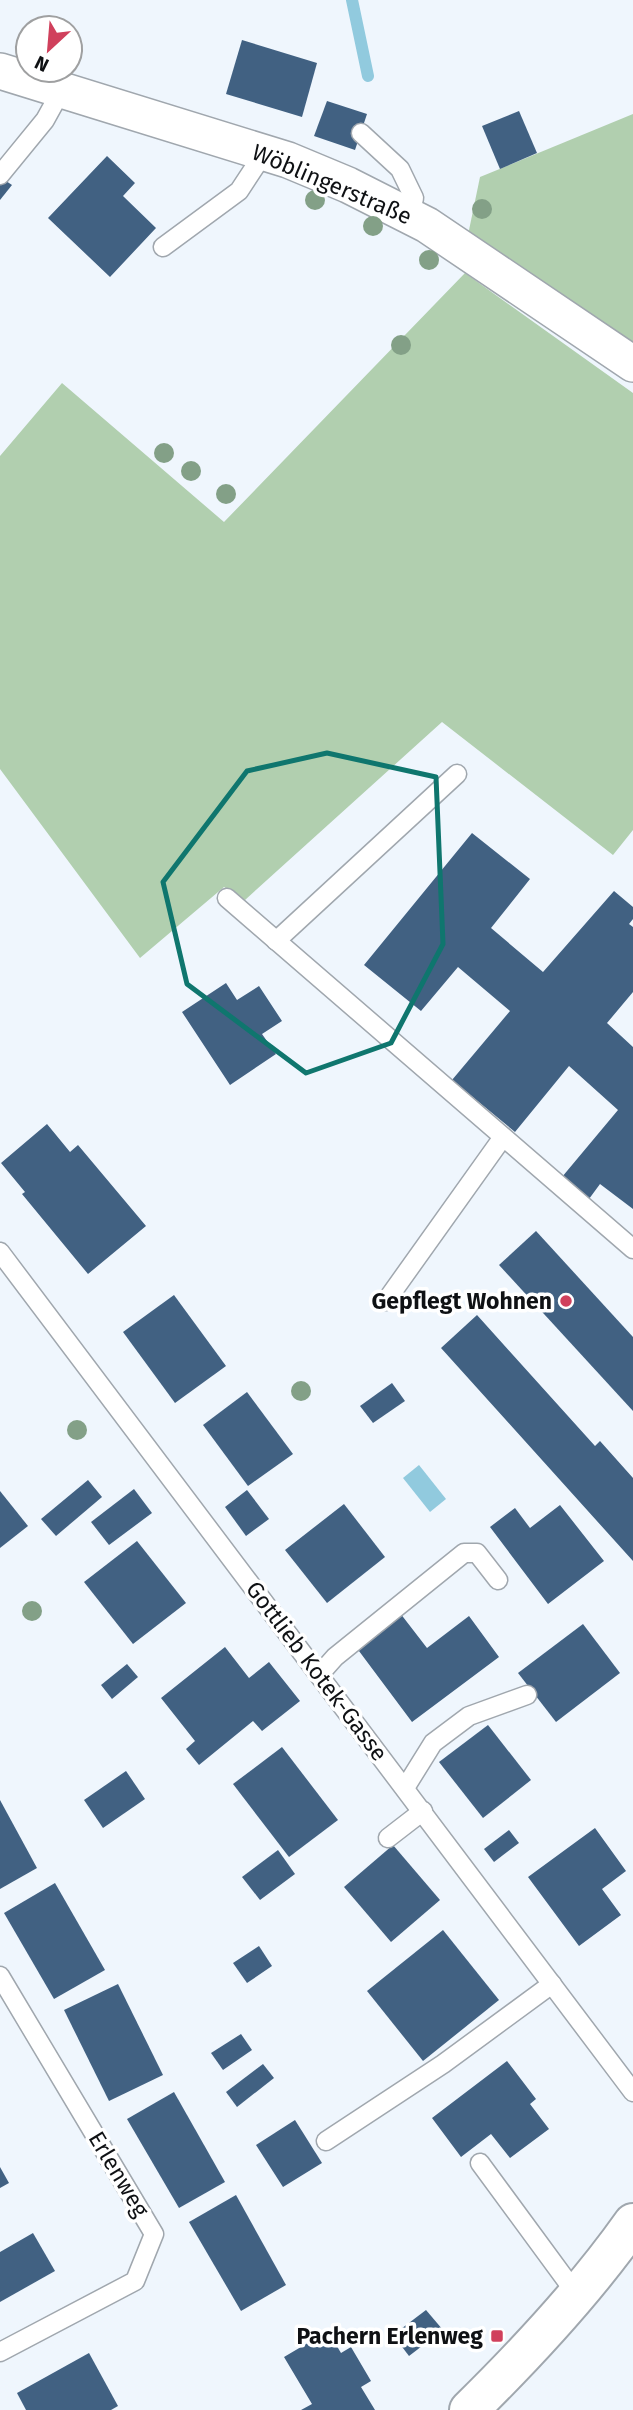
<svg xmlns="http://www.w3.org/2000/svg" width="633" height="2410" font-family="'Fira Sans',sans-serif">
	<rect width="100%" height="100%" fill="#eff6fd"/>
	<g fill="#b1cfaf">
		<path d="M633,114V350L468,235L480,177Z"/>
		<path d="M465,273L633,393V830L613,855L442,722L245,900L224,887L140,958L0,769V456L62,383L224,522Z"/>
	</g>
	<path fill="#91cade" d="M419,1465L446,1499L430,1512L403,1478Z"/>
	<g fill="none" stroke-linecap="round" stroke-linejoin="round">
		<path stroke="#91cade" stroke-width="12" d="M352,0L368,76"/>
	</g>
	<g fill="#416182">
		<path d="M242,40L317,63L302,117L226,94Z"/>
		<path d="M327,101L367,114L355,150L314,136Z"/>
		<path d="M519,111L537,153L500,169L482,126Z"/>
		<path d="M107,156L135,183L123,196L156,228L110,277L48,218Z"/>
		<path d="M0,177L12,185L0,200Z"/>
		<path d="M472,833L530,879L491,928L543,972L614,891L633,907V919L629,924L633,927V992L607,1023L633,1047V1209L600,1184L589,1199L562,1177L618,1110L569,1066L515,1132L452,1080L510,1011L458,967L421,1011L364,965Z"/>
		<path d="M226,983L237,1000L259,986L282,1021L262,1034L276,1054L230,1085L182,1012Z"/>
		<path d="M47,1124L70,1152L78,1145L146,1226L88,1274L22,1194L25,1192L1,1163Z"/>
		<path d="M536,1231L633,1337V1411L499,1265Z"/>
		<path d="M174,1295L226,1366L175,1403L123,1332Z"/>
		<path d="M477,1315L595,1446L600,1441L633,1478V1561L441,1348Z"/>
		<path d="M392,1383L405,1401L373,1423L360,1406Z"/>
		<path d="M247,1392L293,1454L248,1486L203,1425Z"/>
		<path d="M88,1480L102,1497L56,1536L41,1519Z"/>
		<path d="M134,1489L152,1513L109,1545L91,1522Z"/>
		<path d="M247,1490L269,1519L246,1536L225,1507Z"/>
		<path d="M0,1491L28,1526L0,1548Z"/>
		<path d="M344,1504L385,1557L327,1603L285,1550Z"/>
		<path d="M560,1505L604,1561L548,1604L490,1527L515,1508L530,1528Z"/>
		<path d="M137,1541L186,1603L133,1644L84,1582Z"/>
		<path d="M400,1613L427,1648L469,1616L499,1657L412,1722L356,1647Z"/>
		<path d="M583,1624L620,1673L556,1722L518,1673Z"/>
		<path d="M225,1647L249,1678L269,1662L300,1701L262,1731L253,1721L199,1765L186,1749L195,1741L161,1698Z"/>
		<path d="M127,1664L138,1677L112,1699L101,1685Z"/>
		<path d="M488,1725L531,1780L483,1818L439,1762Z"/>
		<path d="M282,1747L338,1820L289,1857L233,1784Z"/>
		<path d="M126,1771L145,1799L103,1828L84,1800Z"/>
		<path d="M0,1800L37,1868L0,1889Z"/>
		<path d="M595,1828L626,1871L602,1889L621,1915L579,1946L528,1877Z"/>
		<path d="M509,1830L519,1843L494,1862L484,1849Z"/>
		<path d="M393,1845L440,1900L391,1942L344,1887Z"/>
		<path d="M278,1850L295,1874L260,1900L242,1877Z"/>
		<path d="M55,1883L105,1970L54,1999L4,1913Z"/>
		<path d="M443,1930L499,2000L423,2061L367,1991Z"/>
		<path d="M259,1946L272,1966L247,1983L233,1963Z"/>
		<path d="M118,1984L163,2075L109,2101L64,2010Z"/>
		<path d="M241,2034L252,2050L223,2070L211,2053Z"/>
		<path d="M507,2061L536,2099L530,2104L549,2129L510,2158L491,2134L461,2157L432,2118Z"/>
		<path d="M263,2064L274,2078L237,2107L226,2092Z"/>
		<path d="M174,2092L225,2182L179,2208L127,2119Z"/>
		<path d="M295,2120L322,2163L283,2187L256,2145Z"/>
		<path d="M0,2167L9,2183L0,2188Z"/>
		<path d="M236,2195L286,2285L241,2311L189,2222Z"/>
		<path d="M33,2233L55,2271L0,2302V2252Z"/>
		<path d="M426,2310L443,2330L409,2356L393,2335Z"/>
		<path d="M328,2331L341,2353L351,2347L371,2381L361,2387L375,2410H301L312,2404L284,2357Z"/>
		<path d="M89,2353L118,2406L111,2410H26L17,2393Z"/>
	</g>
	<g fill="none" stroke-linecap="round" stroke-linejoin="round">
		<defs>
			<g id="lane">
				<path d="M361,133L400,169L414,198L410,216"/>
				<path d="M0,175L45,120L61,91"/>
				<path d="M163,247L239,191L264,153"/>
				<path d="M227,898L633,1249"/>
				<path d="M276,941L457,774"/>
				<path d="M0,1252L633,2092"/>
				<path d="M386,1301L503,1137"/>
				<path d="M319,1675L335,1657L464,1553H477L498,1580"/>
				<path d="M405,1788L433,1743L469,1716L527,1695"/>
				<path d="M388,1838L423,1811"/>
				<path d="M0,1976L154,2234L135,2281L0,2352"/>
				<path d="M326,2141L443,2064L552,1984"/>
				<path d="M480,2163L577,2295"/>
			</g>
			<path id="street" d="M0,71L288,160L348,185L427,225L633,364"/>
			<path id="secondary" d="M469,2410C528,2352 585,2291 633,2223"/>
		</defs>
		<use href="#lane" stroke="#a0a7ae" stroke-width="21"/>
		<use href="#street" stroke="#a0a7ae" stroke-width="38"/>
		<use href="#secondary" stroke="#a0a7ae" stroke-width="42"/>
		<use href="#lane" stroke="#fff" stroke-width="18"/>
		<use href="#street" stroke="#fff" stroke-width="35"/>
		<use href="#secondary" stroke="#fff" stroke-width="38"/>
	</g>
	<g fill="#83a087">
		<circle cx="315" cy="200" r="10"/>
		<circle cx="482" cy="209" r="10"/>
		<circle cx="373" cy="226" r="10"/>
		<circle cx="429" cy="260" r="10"/>
		<circle cx="401" cy="345" r="10"/>
		<circle cx="164" cy="453" r="10"/>
		<circle cx="191" cy="471" r="10"/>
		<circle cx="226" cy="494" r="10"/>
		<circle cx="301" cy="1391" r="10"/>
		<circle cx="77" cy="1430" r="10"/>
		<circle cx="32" cy="1611" r="10"/>
	</g>
	<path fill="none" stroke="#0f766e" stroke-width="5" stroke-linejoin="round" d="M327,753L436,777L443,944L391,1043L306,1073L187,984L163,882L247,771Z"/>
	<g fill="#d0405c" stroke="#fff" stroke-width="2.5">
		<circle cx="566" cy="1301" r="7"/>
		<rect x="490" y="2329" width="14" height="14" rx="3.5"/>
	</g>
	<g text-anchor="middle" stroke-width="7" stroke-linejoin="round" paint-order="stroke">
		<g font-size="23" fill="#0f1114" stroke="#fff">
			<text transform="translate(332 184) rotate(23)" y="8">Wöblingerstraße</text>
			<text transform="translate(317 1671) rotate(53)" y="8">Gottlieb Kotek-Gasse</text>
			<text transform="translate(119 2174) rotate(59)" y="8">Erlenweg</text>
		</g>
		<g font-size="23" font-weight="bold" fill="#0f1114" stroke="#fff" text-anchor="end">
			<text x="552" y="1309">Gepflegt Wohnen</text>
			<text x="483" y="2344">Pachern Erlenweg</text>
		</g>
	</g>
	<g transform="translate(49 49) rotate(206)"><circle r="33" fill="#ffffff" stroke="#9fa0a1" stroke-width="2"/>
	<path d="M0-5L12 26L0 18L-12 26Z" fill="#d0405c"/>
	<text y="-10" font-size="19" font-weight="bold" text-anchor="middle" fill="#0f1114">N</text>
	</g>
</svg>
